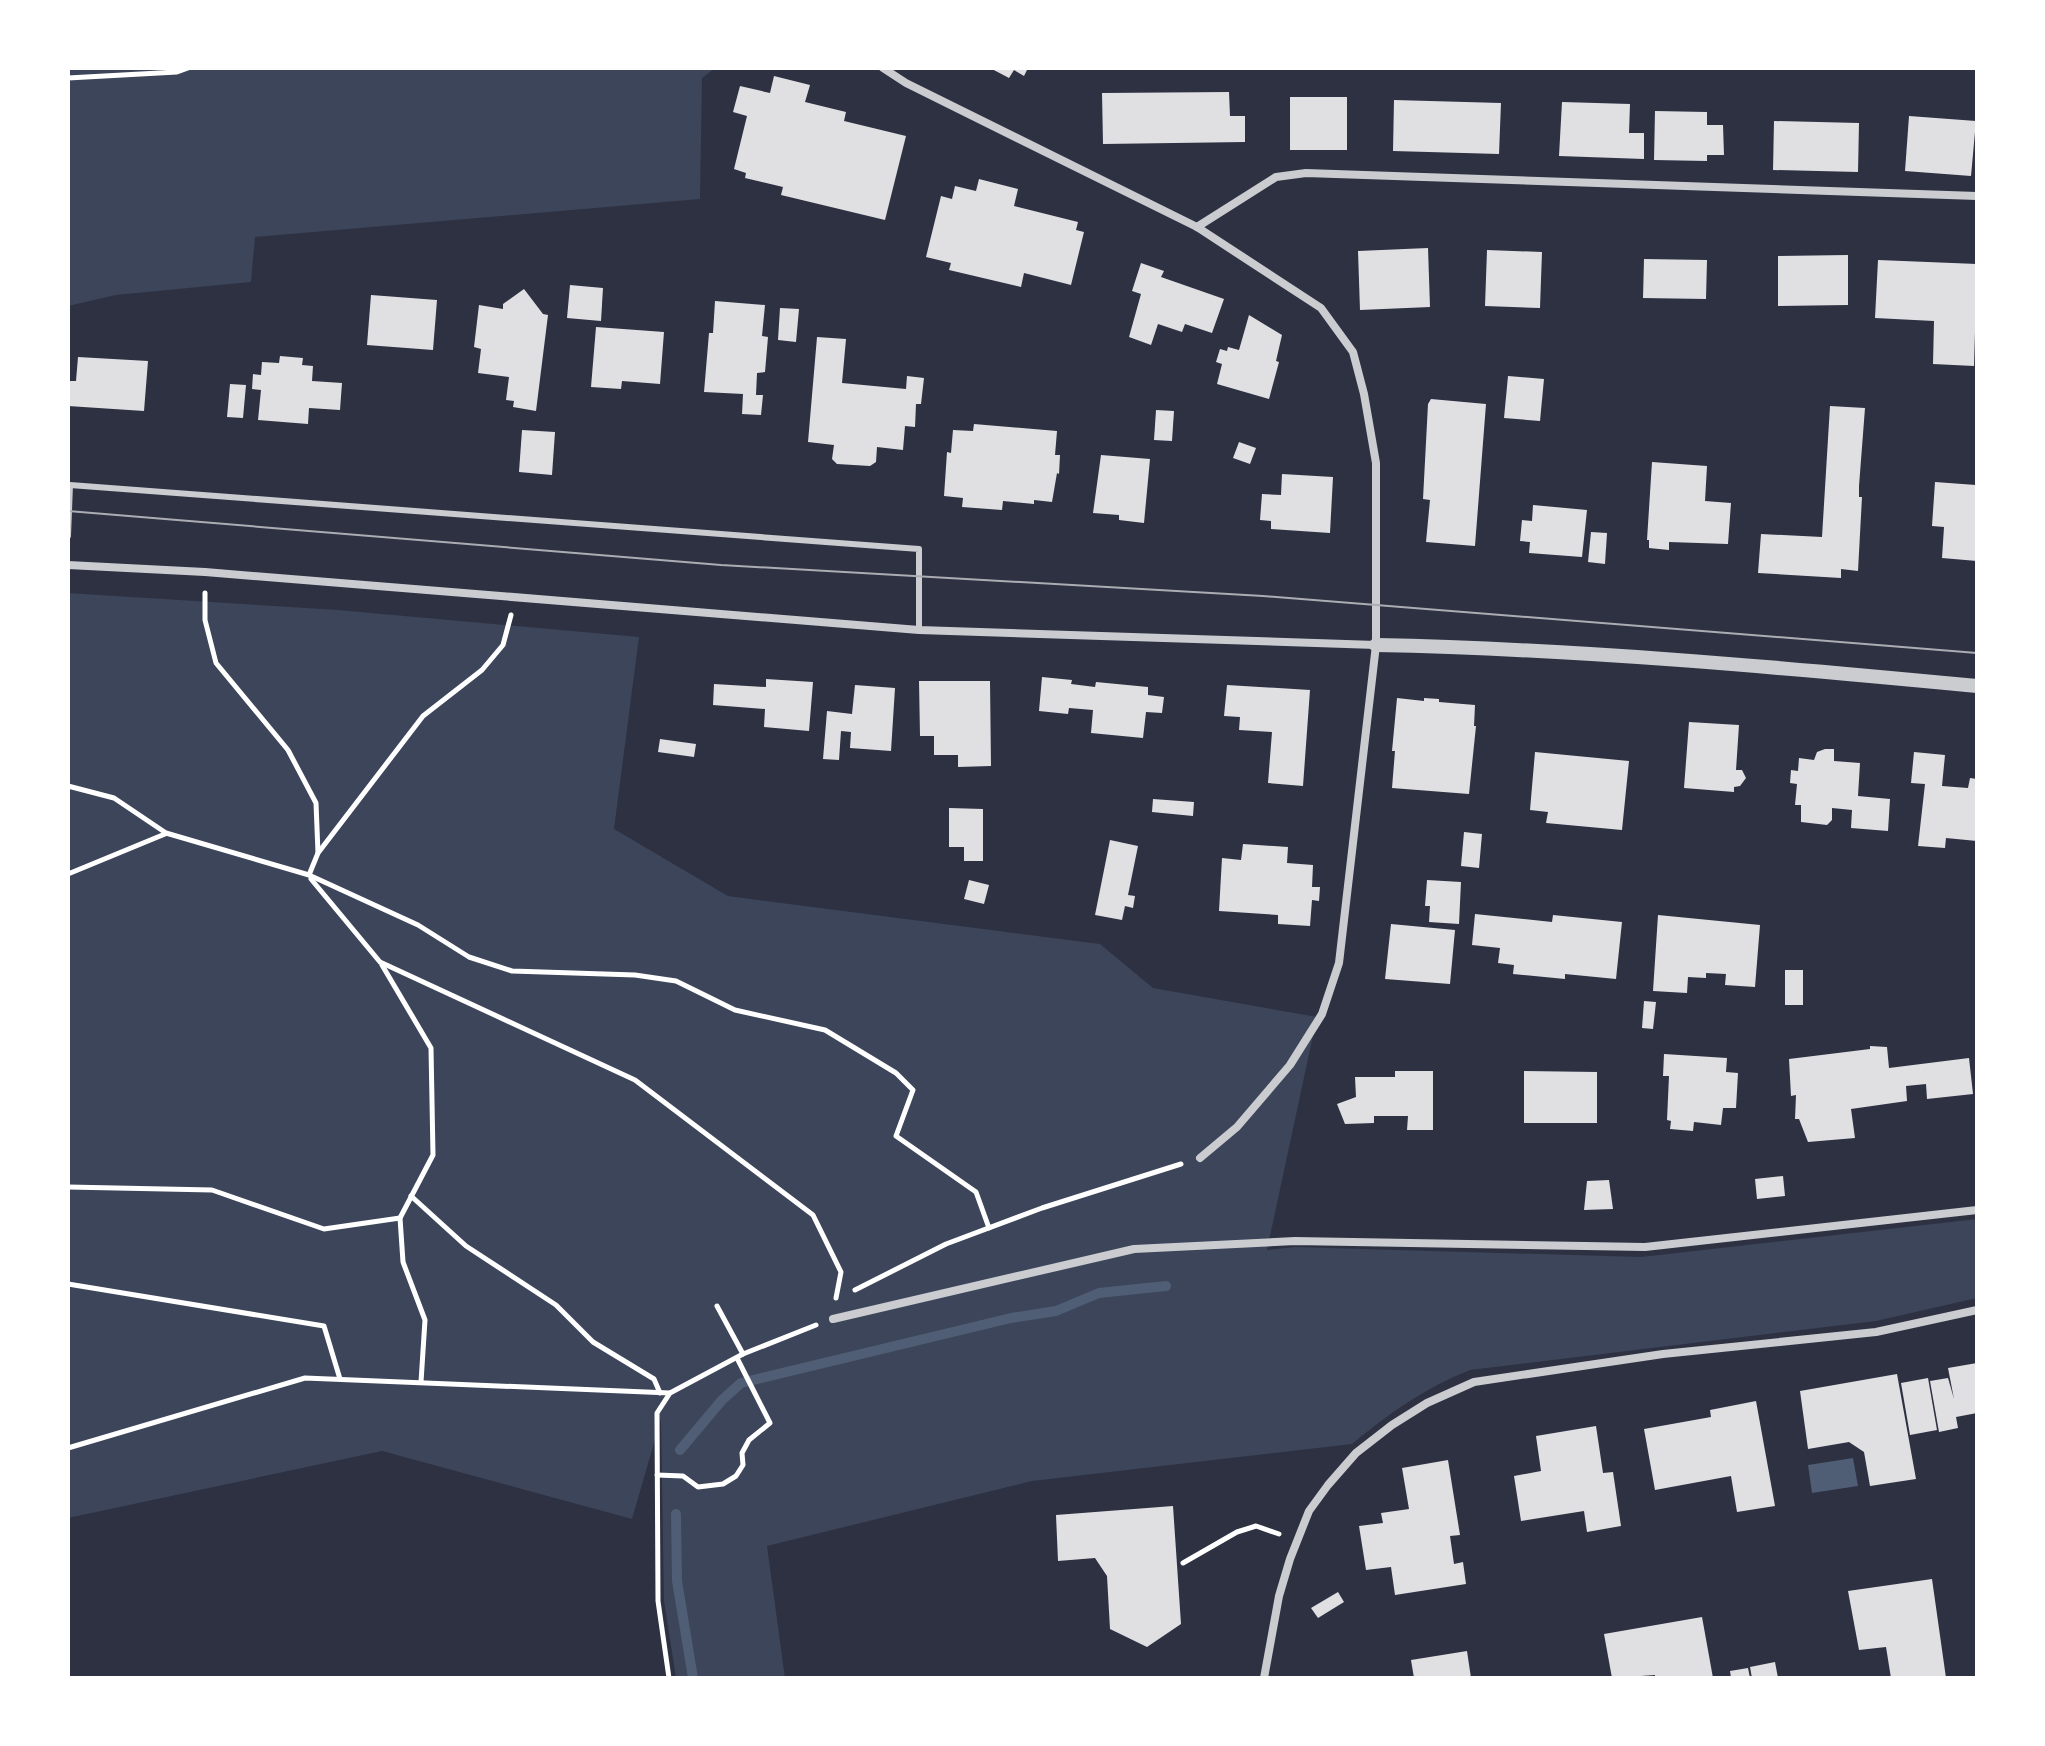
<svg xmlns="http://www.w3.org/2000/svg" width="2045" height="1746" font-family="'Open Sans',sans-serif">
	<rect width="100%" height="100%" fill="#2d3142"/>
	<g fill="#3c4559">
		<path d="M68,68H715L702,78L700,199L255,237L251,282L116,295L68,306Z"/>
		<path d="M68,593L338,610L639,637L614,829L728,896L1100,944L1153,988L1317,1017L1267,1250L1295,1247L1641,1257L1977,1219V1298L1876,1321L1470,1370C1425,1388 1389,1413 1352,1444L1032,1481L767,1546L785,1678H676L664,1601L661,1419L632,1519L382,1451L68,1518Z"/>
	</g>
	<path fill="#4f5d75" d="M1853,1458L1858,1486L1812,1493L1808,1465Z"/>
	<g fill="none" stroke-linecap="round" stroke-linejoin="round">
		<g stroke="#4f5d75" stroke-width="10">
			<path d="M680,1450L722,1400L741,1383L1011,1318L1056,1311L1099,1293L1166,1286"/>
			<path d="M676,1514L677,1581L693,1678"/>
		</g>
	</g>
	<g fill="#e0e0e3">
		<path d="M990,68H1028L1024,76L1014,70L1009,78Z"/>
		<path d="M774,76L810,85L805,102L846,112L844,121L906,136L885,220L781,195L783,187L745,178L746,173L734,169L747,116L733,112L740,86L770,93Z"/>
		<path d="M1229,92L1230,116H1245V142L1103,144L1102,93Z"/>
		<rect x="1290" y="97" width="57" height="53"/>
		<path d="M1394,100L1501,103L1499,154L1393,151Z"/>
		<path d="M1562,102L1630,104L1629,133H1644V159L1559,156Z"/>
		<path d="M1655,111L1707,112V125H1723L1724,155H1707V161L1654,160Z"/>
		<path d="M1909,116L1976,121L1971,176L1905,171Z"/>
		<path d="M1774,121L1859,123L1858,172L1773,170Z"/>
		<path d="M979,179L1018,189L1014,206L1078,222L1076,230L1084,232L1071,285L1024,273L1021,287L949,270L951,263L926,257L941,196L952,199L955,186L976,191Z"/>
		<path d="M1428,248L1430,307L1360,310L1358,251Z"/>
		<path d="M1487,250L1542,252L1540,308L1485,306Z"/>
		<path d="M1848,255V305L1778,306V256Z"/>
		<path d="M1644,259L1707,260L1706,299L1643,298Z"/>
		<path d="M1878,260L1977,264L1974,366L1933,364L1934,321L1875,318Z"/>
		<path d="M1141,263L1164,271L1161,277L1224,299L1212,333L1185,324L1182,332L1158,324L1151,345L1129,337L1141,294L1132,291Z"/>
		<path d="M570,285L603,288L601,321L567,318Z"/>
		<path d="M524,289L543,314L548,315L536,411L513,407L514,401L506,400L509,377L478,373L481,349L474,347L479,305L503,309V304Z"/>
		<path d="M371,295L437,300L433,350L367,345Z"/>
		<path d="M715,301L765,305L762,336L768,337L765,372L757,373L756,395H763L761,415L742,414L743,394L704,392L709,333H713Z"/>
		<path d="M780,308L799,309L796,342L778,340Z"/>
		<path d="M1249,315L1282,335L1276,361L1279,362L1269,399L1217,384L1222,364L1216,362L1220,349L1227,351L1228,347L1239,350Z"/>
		<path d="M596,327L664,332L660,384L622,381L621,389L591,387Z"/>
		<path d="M817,337L846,339L842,383L906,389L907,376L924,378L921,404H916L915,427L905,426L903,450L877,447L876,462L870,466L837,464L832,459L834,445L808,442Z"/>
		<path d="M280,356L303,358L302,365L313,366L312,381L342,383L340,410L309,408L308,424L258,420L261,390L252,389L253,374L261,375L262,362L279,363Z"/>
		<path d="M78,357L148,361L144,411L68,406V381H76Z"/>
		<path d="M1508,376L1544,379L1540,421L1504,418Z"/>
		<path d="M230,384L246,385L243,418L227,417Z"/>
		<path d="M1431,399L1486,404L1475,546L1426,542L1430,500L1423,499L1428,404Z"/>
		<path d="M1830,406L1865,408L1859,486V497H1862L1858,571L1841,569V578L1758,573L1761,534L1822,537Z"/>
		<path d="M1156,410L1174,411L1172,441L1154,440Z"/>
		<path d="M974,424L1057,431L1055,455H1060L1059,474L1057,473L1052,502L1034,500V504L1003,501L1002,510L962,507L963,498L944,496L947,452L951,453L953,430L973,431Z"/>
		<path d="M522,430L555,432L552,475L519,472Z"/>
		<path d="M1239,442L1256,448L1250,464L1233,458Z"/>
		<path d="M1101,455L1150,459L1144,523L1119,520V515L1093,513Z"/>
		<path d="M1652,462L1707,466L1705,501L1731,503L1728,544L1669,542V550L1649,548V540H1647Z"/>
		<path d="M1282,474L1333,477L1330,533L1271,529V521L1260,520L1262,494L1281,495Z"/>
		<path d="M1935,482L1976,485L1977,561L1942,558L1944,527L1932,526Z"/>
		<path d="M1533,505L1587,510L1582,557L1529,553L1530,542L1520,541L1522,520L1532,521Z"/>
		<path d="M1591,532L1607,533L1605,564L1588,562Z"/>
		<path d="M1042,677L1072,680L1071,684L1095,687L1096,682L1148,687V695L1164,697L1162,713L1146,712L1143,738L1091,733L1093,710L1069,708L1068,714L1039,711Z"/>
		<path d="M766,679L813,682L809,731L764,727L765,709L713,705L714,684L766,687Z"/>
		<path d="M919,681H990L991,766L958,767V755H934V736H920Z"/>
		<path d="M855,685L895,688L891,751L850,748L851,732L841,731L839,760L823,759L827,711L852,714Z"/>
		<path d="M1227,685L1310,690L1303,786L1268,783L1272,732L1239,730L1240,717L1224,716Z"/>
		<path d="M1397,698L1424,701V698L1439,699V702L1475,705L1474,726H1476L1469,794L1392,788L1395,751H1392Z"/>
		<path d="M1689,722L1739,725L1736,770H1742L1746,778L1740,786L1734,787V792L1684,788Z"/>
		<path d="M660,739L696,744L694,757L658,752Z"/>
		<path d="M1825,749H1834V761L1860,763L1858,796L1890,799L1888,831L1851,828L1852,810L1832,808V820L1827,825L1801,822V805H1795L1797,784L1790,783L1791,770L1798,771L1799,758L1814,760L1817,752Z"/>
		<path d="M1535,752L1629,761L1622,830L1546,823L1548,812L1530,810Z"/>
		<path d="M1914,752L1945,755L1942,786L1968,788L1970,778L1977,779V841L1946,838L1945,848L1918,846L1925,784L1911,783Z"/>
		<path d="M1153,799L1194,802L1193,816L1152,812Z"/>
		<path d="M949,808L983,809V861H964V847H949Z"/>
		<path d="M1464,832L1482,834L1479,868L1461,866Z"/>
		<path d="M1110,840L1138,846L1128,895L1135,896L1133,908L1125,906L1122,920L1095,915Z"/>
		<path d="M1243,844L1288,847L1287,863L1313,865L1312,887H1320L1319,901L1312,900L1310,926L1278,924V915L1219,911L1222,858L1241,860Z"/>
		<path d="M969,880L989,885L984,904L964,899Z"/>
		<path d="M1427,880L1461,882L1459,924L1429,922L1430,906H1425Z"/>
		<path d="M1475,914L1552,922L1553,915L1622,922L1616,979L1565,974V979L1513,974L1514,965L1498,963L1500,948L1472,945Z"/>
		<path d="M1658,915L1760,925L1755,987L1725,985L1726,974L1706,973V978L1688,977L1687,993L1653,991Z"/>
		<path d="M1391,924L1455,930L1450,984L1385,979Z"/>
		<rect x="1785" y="970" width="18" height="35"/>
		<path d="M1644,1001L1656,1002L1653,1029L1642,1028Z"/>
		<path d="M1870,1046L1887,1047L1889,1068L1969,1058L1973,1094L1927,1099L1926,1084L1906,1086L1907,1101L1851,1109L1855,1138L1808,1142L1799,1119H1795L1796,1095L1791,1096L1789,1059L1870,1049Z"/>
		<path d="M1664,1054L1727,1058L1726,1072L1738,1073L1736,1108H1723L1721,1125L1694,1122L1693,1131L1670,1129L1671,1121L1667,1120L1669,1076H1663Z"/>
		<path d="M1395,1071H1433V1130H1407L1408,1116H1374V1123L1345,1124L1337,1104L1356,1097L1355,1077H1395Z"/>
		<path d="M1524,1071L1597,1072V1123H1524Z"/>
		<path d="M1783,1176L1785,1196L1757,1199L1755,1179Z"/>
		<path d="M1609,1180L1613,1209L1584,1210L1587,1181Z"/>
		<path d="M1977,1363V1413L1956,1417L1958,1428L1939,1432L1930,1381L1948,1378L1954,1399L1948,1368Z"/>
		<path d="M1897,1374L1916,1479L1870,1486L1864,1452L1849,1442L1808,1449L1800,1391Z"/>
		<path d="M1928,1378L1937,1430L1910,1435L1901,1383Z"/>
		<path d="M1756,1401L1775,1506L1737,1512L1731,1476L1655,1490L1644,1429L1711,1417L1710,1410Z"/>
		<path d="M1596,1426L1603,1473L1613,1472L1621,1526L1587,1532L1584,1511L1521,1521L1514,1476L1541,1471L1536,1436Z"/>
		<path d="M1448,1460L1460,1535L1450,1536L1454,1564L1463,1562L1466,1584L1395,1595L1391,1567L1366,1570L1359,1526L1383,1523L1381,1513L1409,1509L1402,1468Z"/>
		<path d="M1173,1506L1181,1624L1147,1647L1110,1629L1107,1576L1095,1558L1058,1561L1056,1515Z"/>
		<path d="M1932,1579L1946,1678H1891L1886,1647L1859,1650L1848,1591Z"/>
		<path d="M1338,1592L1344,1602L1318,1618L1311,1608Z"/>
		<path d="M1702,1617L1713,1678H1655V1675L1612,1678L1604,1634Z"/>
		<path d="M1467,1651L1471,1678H1414L1411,1660Z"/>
		<path d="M1775,1662L1778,1678H1752L1750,1667Z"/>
		<path d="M1748,1668L1750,1678H1731L1730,1671Z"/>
	</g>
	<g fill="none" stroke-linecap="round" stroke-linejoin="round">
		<g stroke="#fff" stroke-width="5">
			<path d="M68,78L177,72L188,68"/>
			<path d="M205,593V620L216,663L288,750L316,803L318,853"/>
			<path d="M68,786L114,798L166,833L309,875L418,925L469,957L512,971L635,975L676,981L735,1010L825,1030L896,1073L913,1090L896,1136L976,1192L989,1228"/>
			<path d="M68,874L165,834"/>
			<path d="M309,875L318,853L423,716L482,670L503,645L511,615"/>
			<path d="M311,879L380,962L635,1080L813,1215L841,1272L836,1298"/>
			<path d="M382,965L431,1048L433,1155L400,1218L403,1262L425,1320L421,1382"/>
			<path d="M68,1187L212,1190L324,1229L400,1218"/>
			<path d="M411,1196L466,1246L556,1305L593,1342L654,1379L660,1393"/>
			<path d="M68,1284L324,1326L340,1379"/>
			<path d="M855,1290L946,1244L1042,1208L1181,1164"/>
			<path d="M717,1306L743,1354"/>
			<path d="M68,1448L305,1378L670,1393"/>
			<path d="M657,1475L683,1476L698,1487L723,1484L736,1476L743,1465L742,1453L749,1440L770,1423L737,1358"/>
			<path d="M1183,1563L1237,1532L1256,1526L1279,1534"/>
			<path d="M669,1678L658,1601L657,1413L670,1393L743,1354L816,1325"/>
		</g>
		<path stroke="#caccd0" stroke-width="6" d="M68,536L70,485L919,549V630"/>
		<g stroke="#caccd0" stroke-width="8">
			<path d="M883,68L906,83L1197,227L1321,308L1353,352L1364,394L1376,463V645L1339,963L1322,1014L1290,1065L1237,1127L1200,1158"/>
			<path d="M1197,227L1276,177L1306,173L1977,196"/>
			<path d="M68,565L205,572L919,630L1376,645"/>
			<path d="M833,1319L1134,1249L1295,1241L1645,1247L1977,1210"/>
			<path d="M1264,1678L1279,1596L1290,1559L1309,1511L1328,1485L1356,1453L1392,1425L1427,1403L1474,1382L1663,1354L1876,1332L1977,1310"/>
		</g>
		<path stroke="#caccd0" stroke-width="14" d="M1376,645C1577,649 1777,667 1977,686"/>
		<path stroke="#abadb3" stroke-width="2" d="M68,511L721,565L1263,596L1977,653"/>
	</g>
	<rect width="2045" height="1746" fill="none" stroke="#ffffff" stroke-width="140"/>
</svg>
